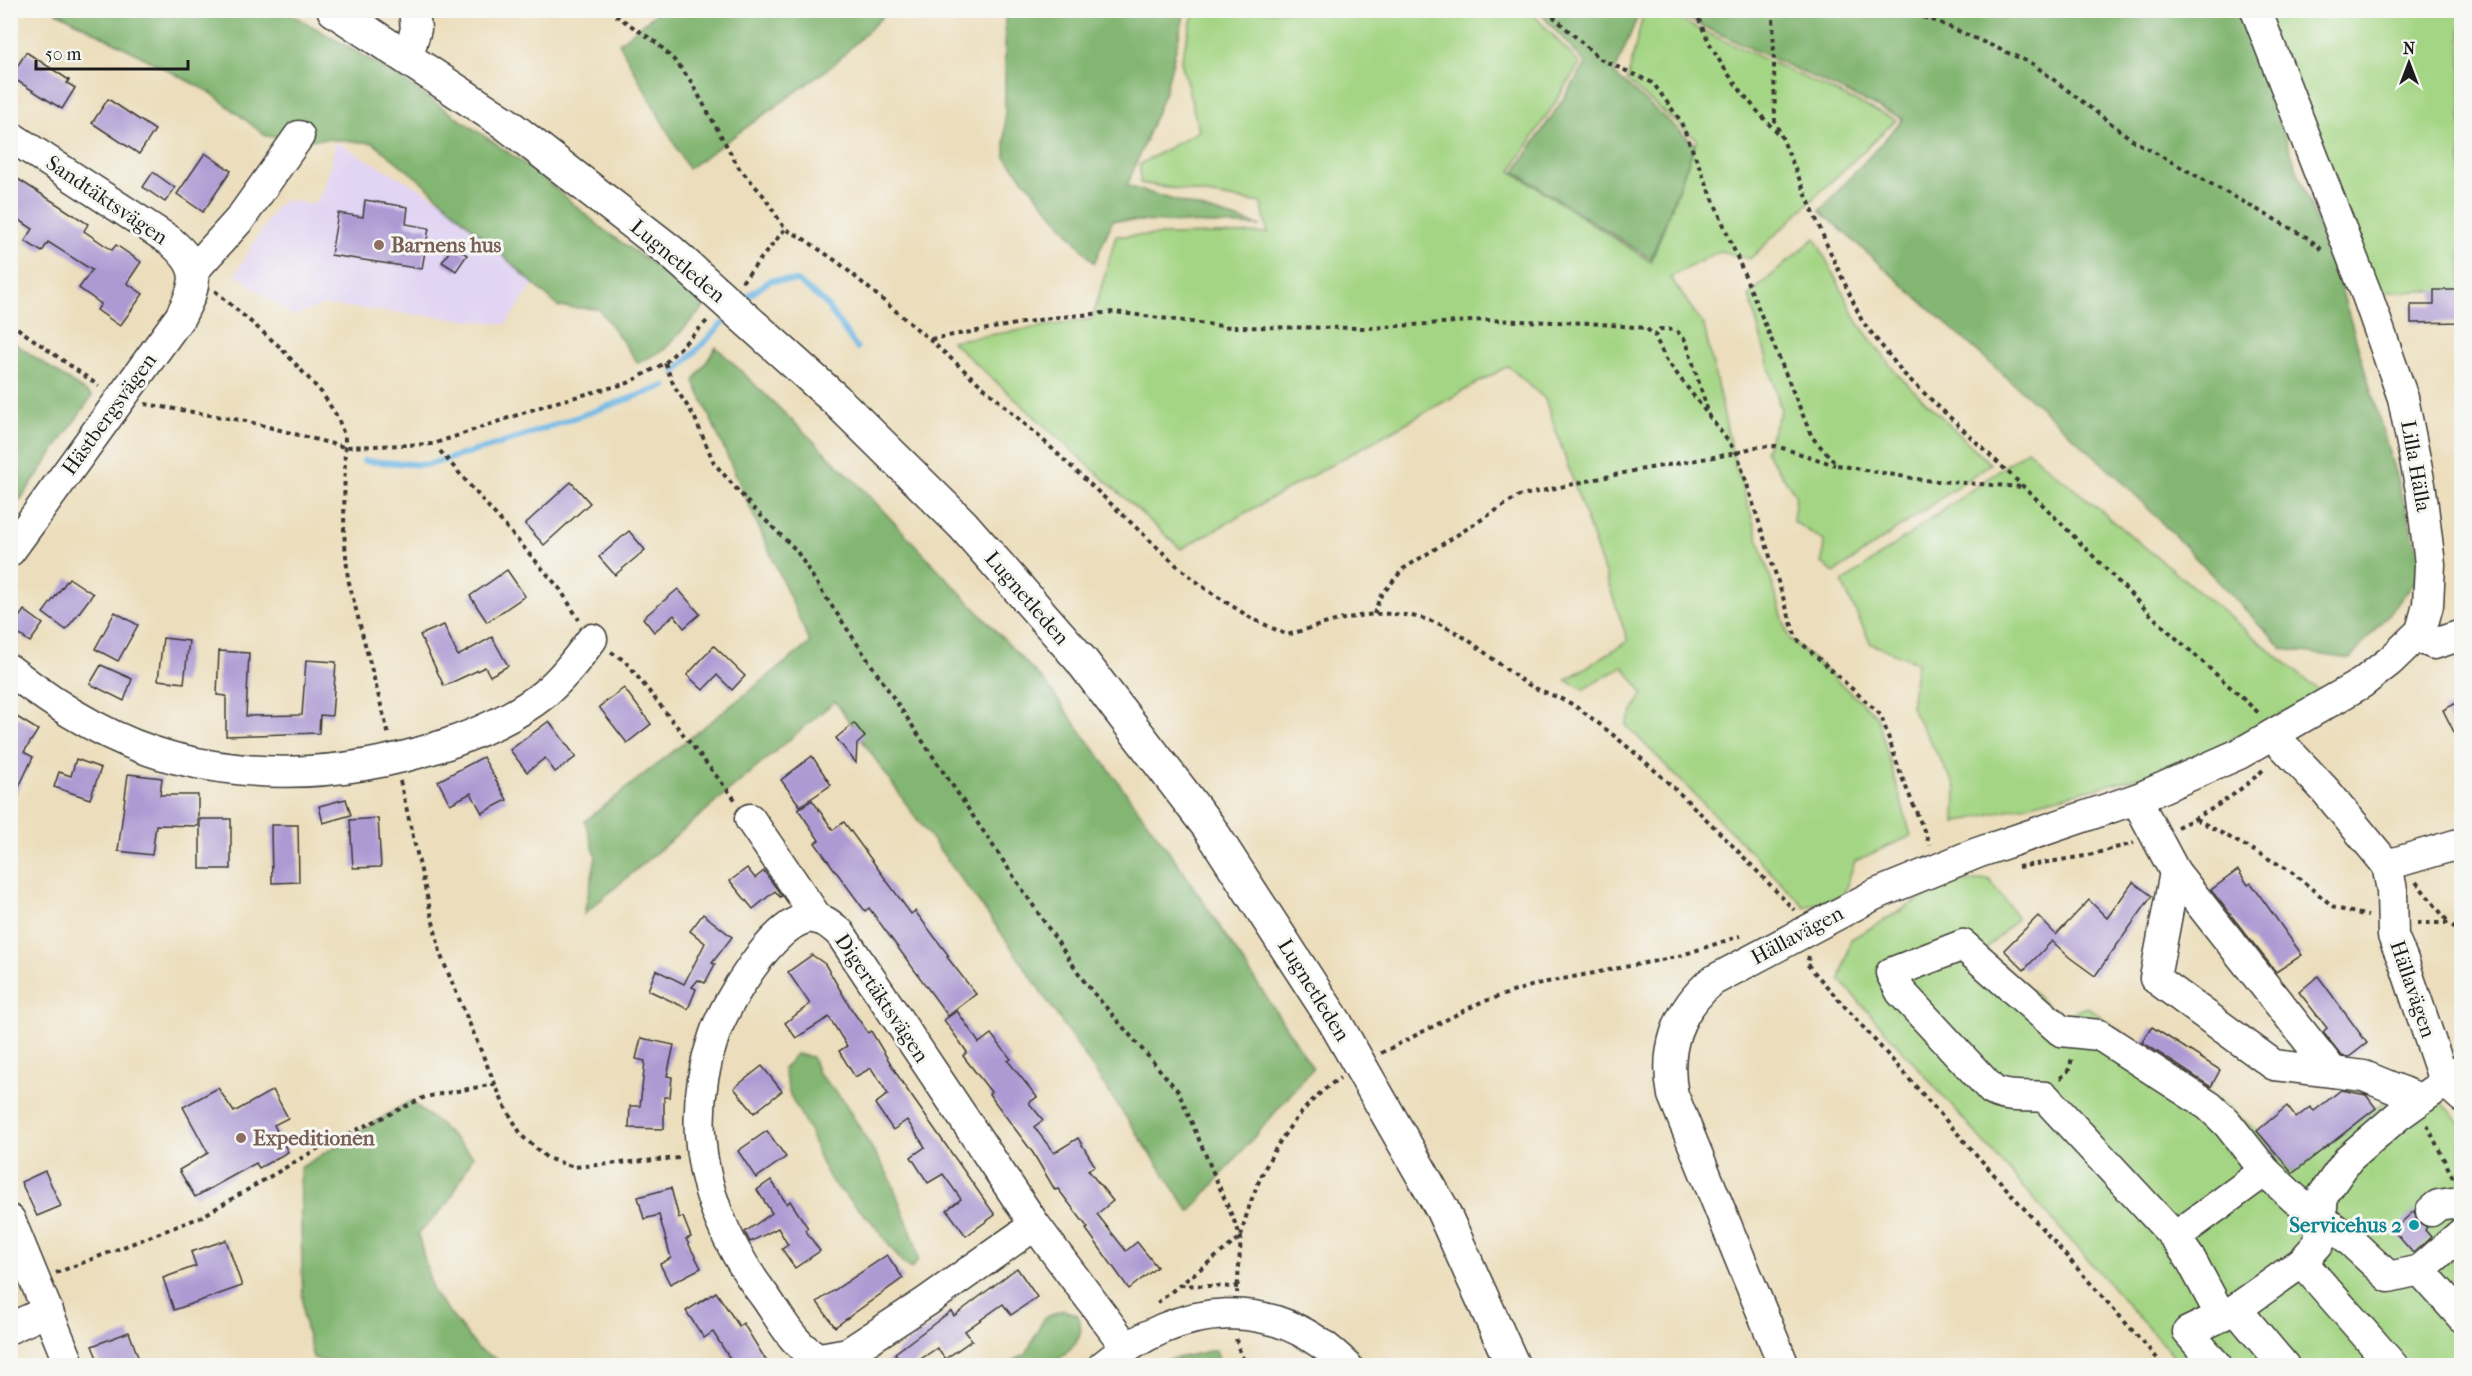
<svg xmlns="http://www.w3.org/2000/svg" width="2472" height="1376" font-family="'IM FELL French Canon',serif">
	<rect width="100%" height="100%" fill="#f6f6f2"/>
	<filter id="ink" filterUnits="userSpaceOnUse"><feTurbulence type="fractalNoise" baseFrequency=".0167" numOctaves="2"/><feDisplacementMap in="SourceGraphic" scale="12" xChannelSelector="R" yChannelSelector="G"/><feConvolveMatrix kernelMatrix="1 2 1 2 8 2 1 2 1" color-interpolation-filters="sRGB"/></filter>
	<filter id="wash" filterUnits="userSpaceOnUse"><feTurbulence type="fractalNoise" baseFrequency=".008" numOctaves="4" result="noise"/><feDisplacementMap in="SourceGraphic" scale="24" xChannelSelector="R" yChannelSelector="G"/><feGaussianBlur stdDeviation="1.35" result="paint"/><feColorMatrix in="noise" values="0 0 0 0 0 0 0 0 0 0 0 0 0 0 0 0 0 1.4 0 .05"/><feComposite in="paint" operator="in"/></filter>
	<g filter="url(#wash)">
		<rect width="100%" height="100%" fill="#ecdebc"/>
		<path fill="#e2d4f3" d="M336,142L469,216L541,274L506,324L324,305L293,316L235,274L276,207L284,200L315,204L324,189Z"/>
		<g fill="#a4d584" stroke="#607850" stroke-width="1.5">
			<path d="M1194,11H1530L1580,64L1511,171L1651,262L1697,140L1627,81L1644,11H1660L1896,120L1750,259L1720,251L1670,277L1704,326L1733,456L1789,638L1877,716L1911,836L1855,861L1843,896L1805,907L1626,725L1643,693L1623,666L1584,689L1566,680L1628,641L1545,399L1508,366L1181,549L951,341L1092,319L1116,236L1268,233L1261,203L1140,183V164L1199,131L1181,61Z"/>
			<path d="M2253,11H2461V290L2364,293Z"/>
			<path d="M1815,238L1859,324L1896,373L1990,464L1834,573L1822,563L1824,541L1793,521L1796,495L1765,451L1781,410L1749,295Z"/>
			<path d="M2027,450L2322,693L2175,768L1955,823L1956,788L1911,707L1917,662L1871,644L1842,583Z"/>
			<path d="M1989,879L2018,918L1986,949L2059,1017L2088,1007L2140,1046L2225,1105L2257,1131L2292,1173L2385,1101L2399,1115L2438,1098L2461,1123V1365H2181L1840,980L1851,939L1945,885Z"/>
		</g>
		<g fill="#83b672" stroke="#506947" stroke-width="1.5">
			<path d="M55,11H286L386,69L531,168L604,230L690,290L704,307L664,350L638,363L599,309L559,307L422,182L373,143L326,139L302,140L266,136L211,93Z"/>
			<path d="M659,11V10L888,11L832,66L688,169L619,43Z"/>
			<path d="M1005,11H1185L1166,89L1127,186L1261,226L1113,220L1094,263L1005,157Z"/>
			<path d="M1538,11H1640L1614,74L1695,144L1651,259L1515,172L1586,64Z"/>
			<path d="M1670,11H2239L2343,295L2424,572L2350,659L2283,649L2117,476L1820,211L1903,119Z"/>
			<path d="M11,341L92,396L20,500L11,496Z"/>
			<path d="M716,347L859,485L1047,685L1179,865L1313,1068L1190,1212L1002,934L914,815L835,701L584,914L596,857L585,821L810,643L694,381Z"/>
			<path d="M796,1054L812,1057L818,1073L843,1100L890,1178L916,1245L918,1260L911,1269L901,1261L871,1221L832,1182L821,1162L810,1132L790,1095L783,1069Z"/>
			<path d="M410,1101L438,1123L473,1156L449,1202L418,1234L433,1292L479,1350L508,1365L342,1366L313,1358L303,1316L300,1168Z"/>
			<path d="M1063,1310L1078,1315C1088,1341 1069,1348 1053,1365H1006L1026,1354L1044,1318Z"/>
			<path d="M1216,1350L1220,1365H1143Z"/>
		</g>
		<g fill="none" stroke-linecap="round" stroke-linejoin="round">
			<g stroke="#6cb6e4" stroke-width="6">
				<path d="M747,297L771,280L797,281L825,303L857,348"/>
				<path d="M675,372L728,318"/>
				<path d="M364,461L427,465L506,442L665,386"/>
			</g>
		</g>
		<g id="blocks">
			<g fill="#ad9ad3">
				<path d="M26,52L69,80L67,83L75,88L62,109L11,77Z"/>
				<path d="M108,99L155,130L139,154L92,123Z"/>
				<path d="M205,153L231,171L203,212L177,194Z"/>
				<path d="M153,172L175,188L165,202L143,187Z"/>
				<path d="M10,174L88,224L84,231L112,250L116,245L141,262L127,283L143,294L120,326L97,310L101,304L79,288L92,270L48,242L42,252L25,241L33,229L10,214Z"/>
				<path d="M365,200L408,207L406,224L429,228L422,269L331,255L338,213L363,217Z"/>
				<path d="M453,246L467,255L456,271L442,262Z"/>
				<path d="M2434,290H2459L2462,322L2411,323V305H2434Z"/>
				<path d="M571,482L590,503L544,545L525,524Z"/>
				<path d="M629,531L645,550L615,575L599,557Z"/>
				<path d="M507,570L525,596L487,622L470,596Z"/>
				<path d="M69,578L93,594L66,630L43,613Z"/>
				<path d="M678,589L700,614L684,628L674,615L654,632L643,618Z"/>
				<path d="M24,610L43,624L30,642L11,629Z"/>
				<path d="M115,612L138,625L118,661L95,649Z"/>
				<path d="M444,625L458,656L492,637L508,666L490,676L485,667L444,686L420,635Z"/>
				<path d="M163,638L189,641L184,683L158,680Z"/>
				<path d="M714,646L745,676L732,690L717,675L703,690L687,675Z"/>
				<path d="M219,651L249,653L246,716L302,715L306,660L336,662L332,716L320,715L319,733L226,736V696L217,695Z"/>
				<path d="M101,665L132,679L124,701L90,684Z"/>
				<path d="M624,688L651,724L627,743L599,707Z"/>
				<path d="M2462,700V748L2443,710Z"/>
				<path d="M17,717L38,730L24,752L33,757L10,806V728Z"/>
				<path d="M549,721L576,757L555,772L545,758L527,772L510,750Z"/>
				<path d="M854,723L865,737L857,744L856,763L836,738Z"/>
				<path d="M812,756L831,785L800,806L781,780Z"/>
				<path d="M483,757L507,800L482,813L471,793L450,804L438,781Z"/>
				<path d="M76,759L101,768L90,799L54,787L59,772L71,776Z"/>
				<path d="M128,774L162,778L160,795H198V826L156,825L152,855L118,851Z"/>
				<path d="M346,799L351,815L323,823L319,806Z"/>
				<path d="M812,800L833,830L844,822L911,914L915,911L949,956L947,957L976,994L948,1016L869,908L865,911L815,843L819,840L798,809Z"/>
				<path d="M378,818L381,867L353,868L350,820Z"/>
				<rect x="200" y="819" width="31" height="50"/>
				<path d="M271,825H298L299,882L272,883Z"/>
				<path d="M747,868L755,878L764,871L782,896L780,897L775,891L753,909L730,881Z"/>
				<path d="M2238,870L2248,885L2251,883L2302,955L2276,972L2211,890Z"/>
				<path d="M2133,882L2152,896L2095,976L2069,957L2052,941L2024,970L2004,950L2038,916L2056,935L2089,900L2107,918Z"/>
				<path d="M703,914L732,937L712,963L715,964L705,983L698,980L692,987L696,989L688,1009L648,990L656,970L684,984L705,943L690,931Z"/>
				<path d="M812,955L825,964L852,1010L868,1033L871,1031L903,1084L995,1215L966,1236L947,1210L961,1199L943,1174L928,1183L911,1157L925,1147L907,1120L893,1130L875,1104L888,1094L871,1068L855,1077L839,1051L847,1046L829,1017L796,1038L785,1023L810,1004L788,972Z"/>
				<path d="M2318,976L2367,1043L2349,1057L2342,1056L2323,1032L2327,1028L2299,992Z"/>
				<path d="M957,1011L979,1043L991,1034L1011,1059L1008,1061L1037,1097L1029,1103L1043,1120L1034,1127L1054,1153L1078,1138L1095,1166L1088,1170L1113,1201L1097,1214L1126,1251L1137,1242L1157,1267L1129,1289L1086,1229L1088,1228L1058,1189L1055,1190L1033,1153L989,1094L991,1092L963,1056L967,1052L944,1020Z"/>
				<path d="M2152,1027L2220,1070L2211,1087L2142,1042Z"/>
				<path d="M641,1038L674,1045L667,1076L672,1077L670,1097H664V1129L629,1128L630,1106H640L645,1061L636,1059Z"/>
				<path d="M762,1066L782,1091L754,1113L734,1088Z"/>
				<path d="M218,1088L234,1112L273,1090L288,1118L274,1125L288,1152L259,1168L256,1163L195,1197L179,1170L208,1153L183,1107Z"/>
				<path d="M2341,1090L2366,1095L2376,1108L2293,1173L2257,1131L2287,1106L2296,1118L2310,1107L2314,1111Z"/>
				<path d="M767,1131L786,1157L756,1178L738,1151Z"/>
				<path d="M45,1171L61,1206L37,1216L21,1182Z"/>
				<path d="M771,1180L787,1204L790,1201L808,1228L805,1230L820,1251L795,1268L782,1249L788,1245L778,1228L750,1242L745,1232L772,1213L757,1190Z"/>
				<path d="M671,1188L679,1218L683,1217L691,1237L686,1239L701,1268L670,1284L660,1264L671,1258L659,1215L644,1219L638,1197Z"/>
				<path d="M2414,1211L2418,1222L2427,1227L2425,1230L2431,1237L2413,1253L2393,1230Z"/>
				<path d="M226,1240L242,1286L174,1310L163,1278L196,1266L191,1252Z"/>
				<path d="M887,1255L903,1278L835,1327L817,1302Z"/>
				<path d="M1017,1268L1037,1297L1011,1315L1003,1304L965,1331L972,1340L945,1359L937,1348L912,1365H881L897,1355L895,1353L951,1311L954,1316Z"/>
				<path d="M716,1292L739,1326L743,1323L769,1365H734L713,1332L704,1338L686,1311Z"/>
				<path d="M129,1332L141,1365H100L92,1346Z"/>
			</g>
		</g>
	</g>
	<g filter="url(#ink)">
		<use href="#blocks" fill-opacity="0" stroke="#3b3934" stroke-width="1.5"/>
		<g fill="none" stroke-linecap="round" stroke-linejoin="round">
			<defs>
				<g id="minor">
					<path d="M407,59L416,29L414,10"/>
					<path d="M10,136L169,240C201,267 199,281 180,317L10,551"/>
					<path d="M194,270L240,219L299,136"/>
					<path d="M2417,637L2434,644L2462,635"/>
					<path d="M10,670C59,709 113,742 174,758C266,781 358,774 447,744C481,732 516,717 544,694C563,678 577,659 592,639"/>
					<path d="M2273,735L2326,791L2387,865L2392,890L2393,936L2403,960L2444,1081L2462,1097"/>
					<path d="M2136,799L2175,872L2333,1072L2364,1076L2420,1099"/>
					<path d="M750,819L818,919"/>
					<path d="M2387,865L2462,843"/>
					<path d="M2175,872L2155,978L2274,1065L2333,1072"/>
					<path d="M2431,1211L2438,1205L2459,1202L2462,1207"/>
					<path d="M10,1220L70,1366"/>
					<path d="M1035,1225L840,933C831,925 821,916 808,918C773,923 724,1005 714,1036C703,1068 698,1102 700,1135C704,1196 730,1251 766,1298C780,1318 796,1350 820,1358L848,1353L926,1302L1035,1225L1126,1347"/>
					<path d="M2175,1237L2265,1171"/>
					<path d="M2302,1262L2393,1366"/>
					<path d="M2420,1270L2462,1317"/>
					<path d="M2236,1309L2284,1366"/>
					<path d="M2221,1316L2191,1260L2175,1237L2045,1097C2027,1095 2007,1099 1992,1090L1901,992L1891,973L1963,945L2061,1031L2099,1035L2209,1106L2227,1123L2265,1171L2295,1199L2347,1238L2389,1277L2420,1270L2462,1233"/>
					<path d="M10,1328L48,1311"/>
					<path d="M1103,1366C1179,1302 1274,1292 1347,1366"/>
					<path d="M1784,1366L1673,1095C1664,1050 1677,1011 1712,981L1874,895L1977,853L2139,798L2239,754L2362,683L2390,661L2421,631L2428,605L2430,564L2421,490L2403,398L2368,298L2256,10"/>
					<path d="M2217,1366L2188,1332L2236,1309L2302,1262L2319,1243L2323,1195L2349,1158L2399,1115L2462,1070"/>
				</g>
				<path id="highway" d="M334,10L505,123L670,251L835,399L963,525L1081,660L1208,826L1335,1022L1442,1209L1513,1366"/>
			</defs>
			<use href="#minor" stroke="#3b3934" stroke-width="33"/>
			<use href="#highway" stroke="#3b3934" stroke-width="36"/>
			<g stroke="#3b3934" stroke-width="4" stroke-dasharray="4.5 4.5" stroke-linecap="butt">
				<path d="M608,10L657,43L677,63L690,80L739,168L763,195L785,229L801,237L839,263L930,340L1044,441L1175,564L1207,590L1251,618L1287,635C1328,623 1368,608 1412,616C1460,625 1483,654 1521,680C1538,692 1561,696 1578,708C1659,767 1726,838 1794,910"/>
				<path d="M1546,10L1600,59L1653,83L1680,120L1812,437L1837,465L1923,480L2022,487"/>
				<path d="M1696,10C1711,59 1747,101 1781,137"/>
				<path d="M1773,10L1775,121L1827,245L1862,321L1904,374L2045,507L2154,618L2261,715"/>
				<path d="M1897,10L1936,21L2033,64L2134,141L2308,238L2322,250"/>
				<path d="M742,282L785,229"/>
				<path d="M215,291L280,347L322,393L338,418L345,438L344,532L348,579L389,736"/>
				<path d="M10,323L99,386"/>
				<path d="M931,339L1050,318L1114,312L1230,327L1369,328L1485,320L1589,323L1646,328L1655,336"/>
				<path d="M665,363L674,386L694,416L714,463L752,507L796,550L821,590L1086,984L1178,1091L1241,1237L1237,1293"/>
				<path d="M145,404L246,421L344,447L433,444L549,404L628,383L665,363L709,319"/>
				<path d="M1710,418L1686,341L1676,330L1660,329L1655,336L1665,358L1737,453L1796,638L1881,715L1901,775L1930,845"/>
				<path d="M440,451L560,589L579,620"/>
				<path d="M1374,614L1380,597L1403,569L1519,496L1633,471L1737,453L1754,447L1776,446L1835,465"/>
				<path d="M611,652L625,661L737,802"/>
				<path d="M400,781L441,956L503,1103L522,1136L547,1158L574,1167L679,1158"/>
				<path d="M2196,819L2289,870L2335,908L2368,916"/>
				<path d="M2177,827C2209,813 2237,794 2263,770"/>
				<path d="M2018,867L2085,856L2134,843"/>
				<path d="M2416,882L2449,923"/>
				<path d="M2417,923H2449L2462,933"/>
				<path d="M1809,956L1807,964L2164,1366"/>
				<path d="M1381,1053L1479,1003L1537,984L1676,957L1740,936"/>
				<path d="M2060,1078C2069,1073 2072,1065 2071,1055"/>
				<path d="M2427,1125L2454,1180"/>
				<path d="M56,1273L201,1217L317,1149L425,1097L495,1084"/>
				<path d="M1180,1285L1238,1287"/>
				<path d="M1157,1303L1241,1237C1253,1179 1289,1111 1340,1078"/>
				<path d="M1236,1339L1240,1353L1247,1366"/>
			</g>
			<use href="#minor" stroke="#fff" stroke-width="30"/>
			<use href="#highway" stroke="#fff" stroke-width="33"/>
		</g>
	</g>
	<g fill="#8d6e63" stroke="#f6f6f2" stroke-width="2">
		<circle cx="379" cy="245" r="6"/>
		<circle cx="241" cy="1138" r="6"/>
	</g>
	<circle fill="#0f9aa8" stroke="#f6f6f2" stroke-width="2" cx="2414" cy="1225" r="6"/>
	<g text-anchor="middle" stroke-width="6" stroke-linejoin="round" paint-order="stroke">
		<g font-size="21" fill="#1c1c1c" stroke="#f6f6f2">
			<text transform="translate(107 200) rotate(34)" y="7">Sandtäktsvägen</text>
			<text transform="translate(678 261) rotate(40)" y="7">Lugnetleden</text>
			<text transform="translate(109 414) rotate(-54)" y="7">Hästbergsvägen</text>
			<text transform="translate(2416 466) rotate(80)" y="7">Lilla Hälla</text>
			<text transform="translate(1027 598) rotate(49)" y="7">Lugnetleden</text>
			<text transform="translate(1797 935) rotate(-28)" y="7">Hällavägen</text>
			<text transform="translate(2413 989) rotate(71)" y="7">Hällavägen</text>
			<text transform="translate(1314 990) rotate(58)" y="7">Lugnetleden</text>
			<text transform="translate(882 998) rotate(56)" y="7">Digertäktsvägen</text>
		</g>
		<g font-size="21" font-weight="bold" fill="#785e54" stroke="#f6f6f2" text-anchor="start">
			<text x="391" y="252">Barnens hus</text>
			<text x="253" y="1145">Expeditionen</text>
		</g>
		<g font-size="21" font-weight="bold" fill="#0d838f" stroke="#f6f6f2" text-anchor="end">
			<text x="2402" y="1232">Servicehus 2</text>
		</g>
	</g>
	<rect width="2472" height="1376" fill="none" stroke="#f6f6f2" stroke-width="36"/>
	<g transform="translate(2409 63)" stroke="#f6f6f2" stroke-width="4.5" paint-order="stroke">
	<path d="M0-4.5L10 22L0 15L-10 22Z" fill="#1c1c1c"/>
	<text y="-9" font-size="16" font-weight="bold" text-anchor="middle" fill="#1c1c1c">N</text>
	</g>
	<path d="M36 60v9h152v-9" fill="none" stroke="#1c1c1c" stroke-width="3"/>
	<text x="45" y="60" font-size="18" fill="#1c1c1c" stroke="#f6f6f2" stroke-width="4.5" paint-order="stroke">50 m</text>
</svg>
